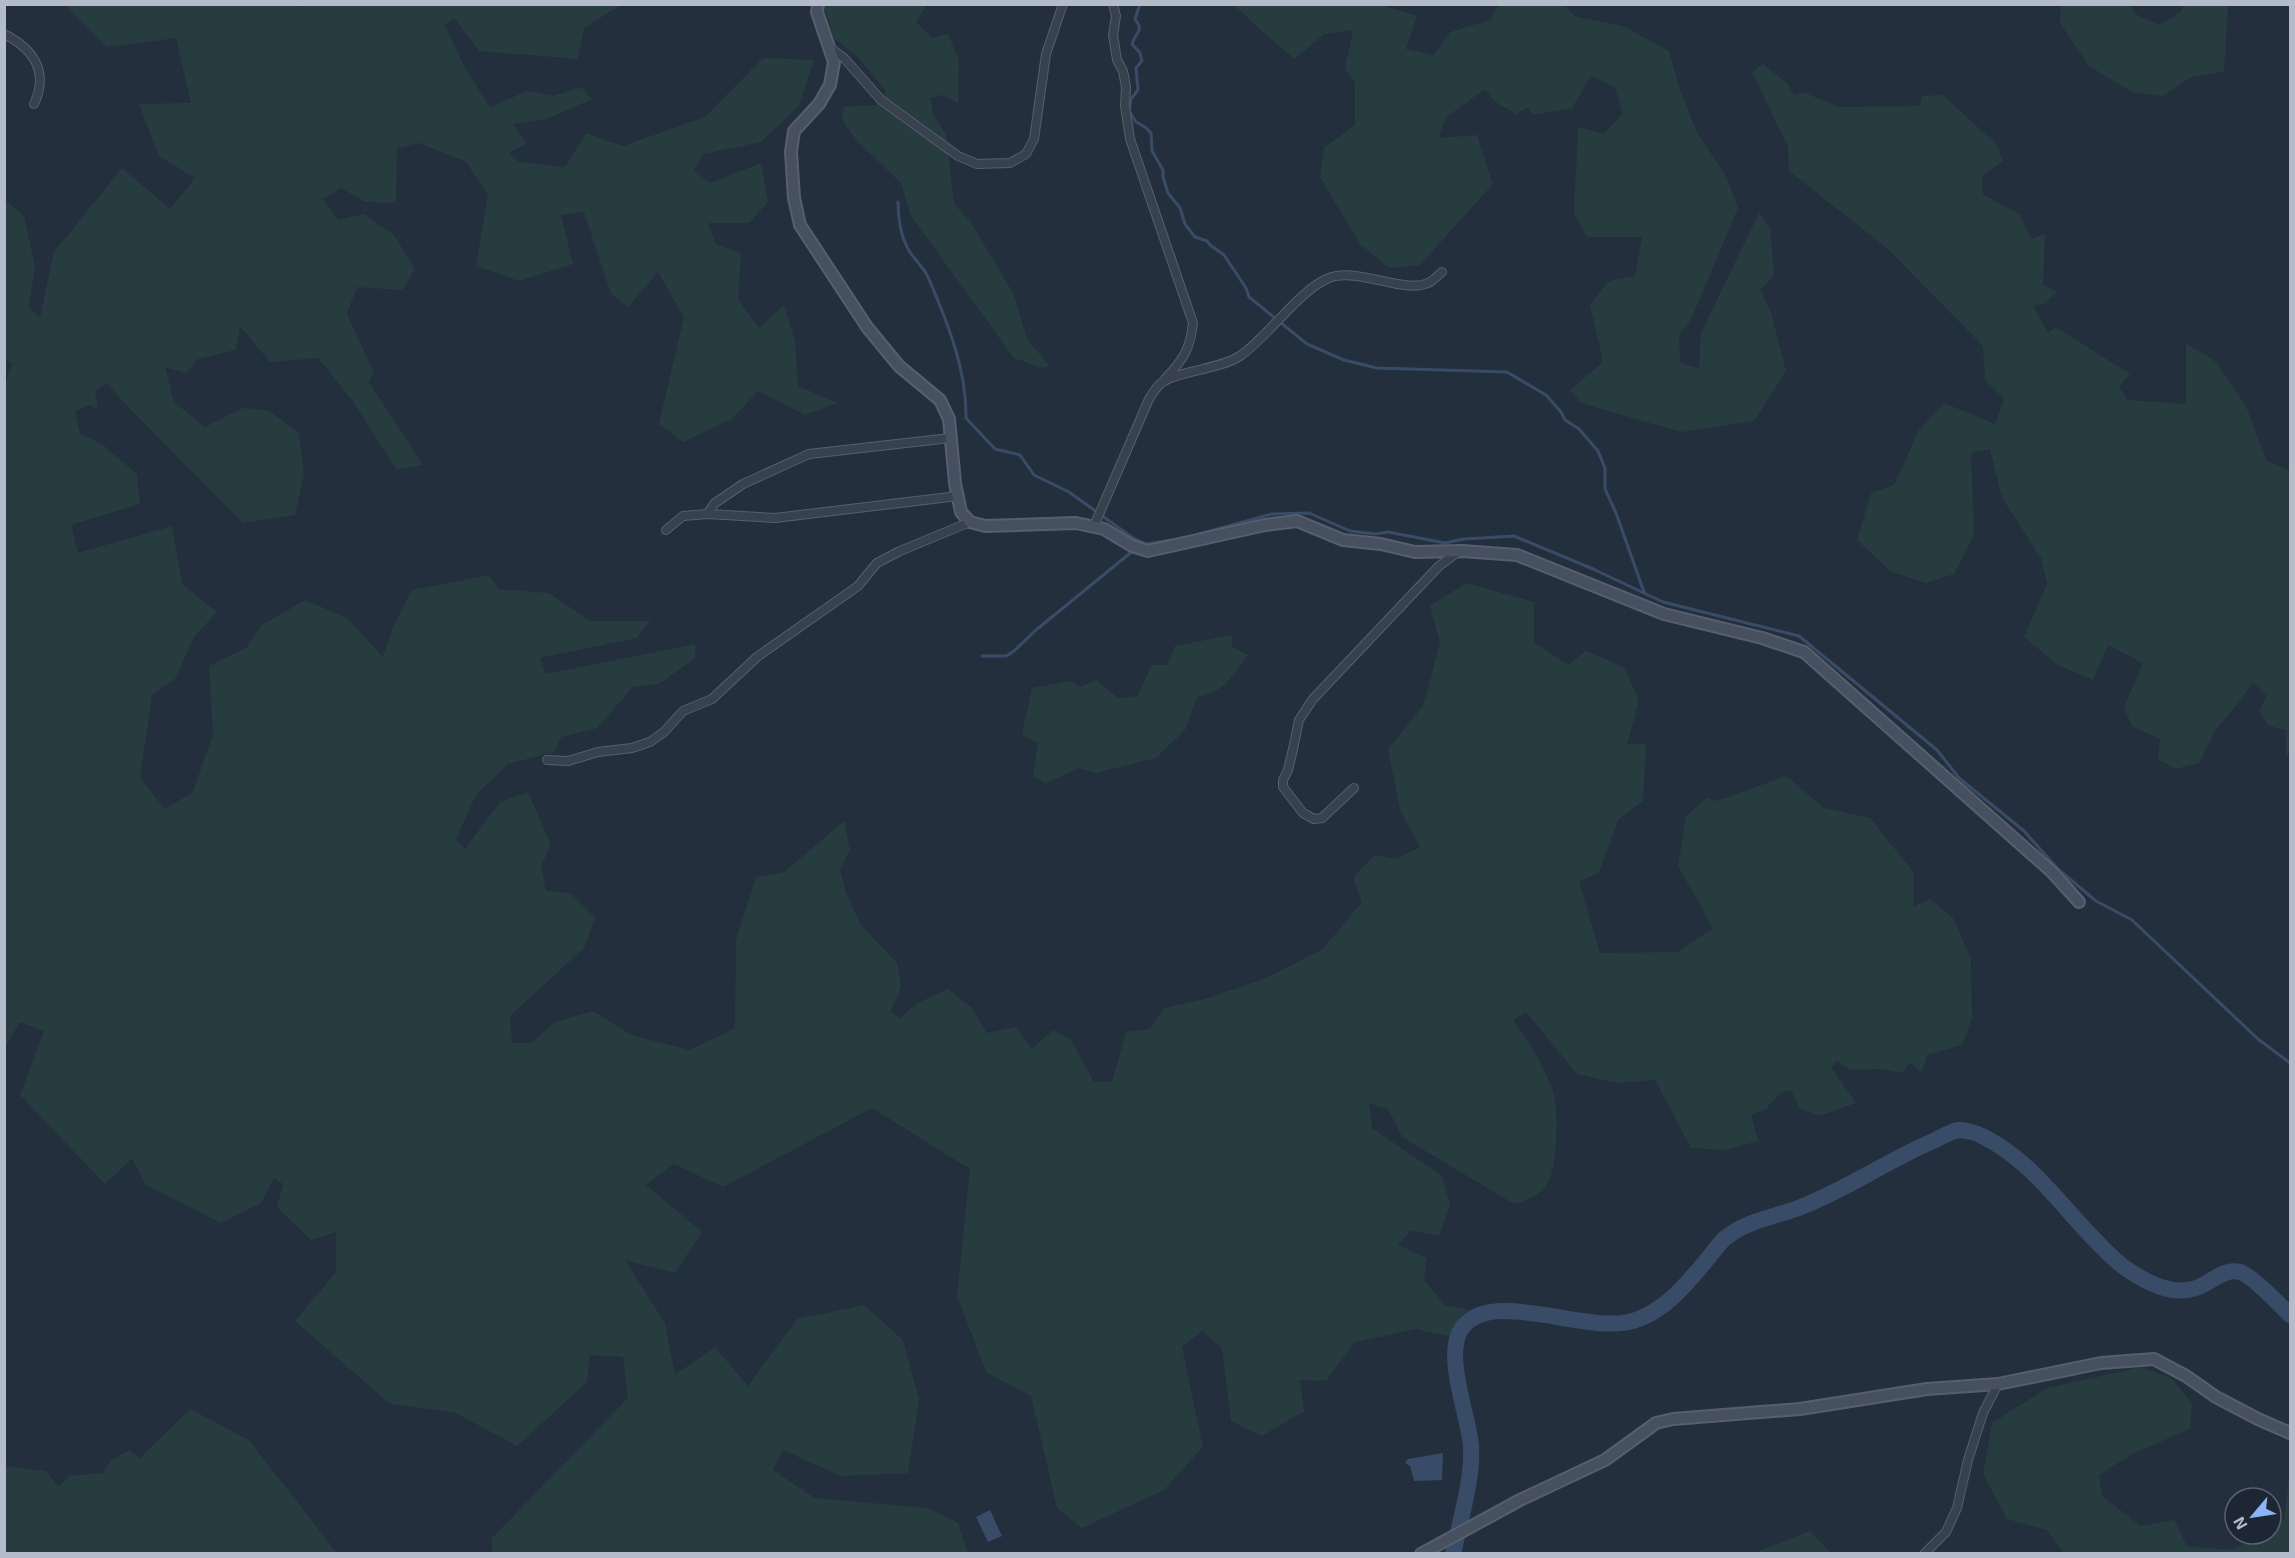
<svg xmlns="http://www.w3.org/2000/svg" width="2295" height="1558" font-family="'Exo 2',sans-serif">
	<rect width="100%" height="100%" fill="#242f3e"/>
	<g fill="#263c3f">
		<path d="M65,5L300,4L301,7L311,4L621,5L584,28L578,59L479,51L454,18L445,25L465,68L490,107L527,91L553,96L581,87L592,99L547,119L513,124L527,143L509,153L519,162L565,167L586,133L623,146L705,117L763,58L814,60L799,106L761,142L704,154L694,170L710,183L761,163L768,202L749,223H708L716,244L741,253L738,300L759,328L784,305L795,341L798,386L838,403L805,415L758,391L732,419L683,442L659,424L684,317L658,272L628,307L611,294L584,212L561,215L573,264L519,281L476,266L488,194L465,161L419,143L397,148L396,203L365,202L341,188L323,199L338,220L364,214L394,235L415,269L402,290L357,287L347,314L374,373L369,382L423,465L396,469L352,400L318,358L270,362L240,326L236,350L198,359L186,373L165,367L174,402L205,427L242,408L269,411L299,433L304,475L295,515L243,523L129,408L107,383L95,391L98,410L89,405L75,411L80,433L103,445L137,474L140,504L71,525L78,553L172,526L182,584L217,612L194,637L175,679L152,695L140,778L165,809L193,792L213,734L209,666L246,648L262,625L305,600L347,618L383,657L394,625L412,590L489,575L499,589L549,593L590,621H650L637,638L540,658L546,674L695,644V658L659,684L633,687L597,728L561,737L554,752L508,764L476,795L456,839L465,849L500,802L528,792L551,845L541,866L546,891L570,893L595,918L584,948L510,1016L512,1043H531L555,1022L593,1011L631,1035L690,1050L735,1028L736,940L756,877L784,872L844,821L850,850L840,869L846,893L861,925L897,963L901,987L891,1011L899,1018L918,1003L948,989L971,1007L987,1033L1016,1027L1032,1049L1053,1030L1071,1040L1094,1082H1112L1126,1032L1150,1029L1164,1008L1205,999L1264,979L1323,949L1362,902L1353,877L1375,855L1396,859L1420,847L1400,810L1388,749L1423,706L1440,643L1430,606L1466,583L1534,602V642L1568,665L1586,651L1624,667L1639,701L1627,744H1646L1643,801L1618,820L1599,873L1579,881L1600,953L1678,952L1713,928L1678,866L1686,816L1707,798L1717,801L1786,776L1824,808L1870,818L1914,873L1913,907L1930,899L1953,918L1971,959L1972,1018L1962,1045L1927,1055L1922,1072L1910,1063L1902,1073L1880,1069L1851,1070L1837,1061L1831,1067L1856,1103L1819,1116L1799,1108L1791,1090L1780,1093L1765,1110L1751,1114L1758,1141L1727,1150L1691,1148L1655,1080L1617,1083L1577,1074L1526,1012L1513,1020C1529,1043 1544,1065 1553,1092C1559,1109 1557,1168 1548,1183C1541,1195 1526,1201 1514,1204L1402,1137L1388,1109L1369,1103L1372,1128L1442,1176L1450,1206L1439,1235L1410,1231L1398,1245L1427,1258L1424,1280L1445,1305L1469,1310L1460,1317L1449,1336L1416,1329L1355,1342L1326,1381L1300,1380L1304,1411L1262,1436L1231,1421L1222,1348L1202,1331L1182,1347L1203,1447L1164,1490L1082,1528L1057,1508L1031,1396L986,1372L957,1296L970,1169L872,1108L723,1187L674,1164L646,1185L702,1232L675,1273L625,1260L665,1323L675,1375L715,1347L748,1386L797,1319L864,1305L903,1340L919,1399L908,1473L841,1476L783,1450L773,1470L815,1498L928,1508L958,1523L968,1553H493L491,1539L628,1398L623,1357L590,1355L587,1382L517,1446L454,1412L390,1404L295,1321L336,1272V1232L311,1240L277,1207L283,1184L274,1178L261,1203L221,1223L146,1185L132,1159L105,1184L20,1095L44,1031L20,1022L5,1047L4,387L12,364L4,356L5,200L24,216L35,266L29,307L40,317L54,252L122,168L170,209L195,178L159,156L139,104L191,103L176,38L107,47Z"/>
		<path d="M824,5H927L916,22L932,38L948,34L959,60L958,103L943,95L930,98L934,116L946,134L954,204L970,221L1014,295L1027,339L1050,366L1042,368L1014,358L911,216L901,183L857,141L842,120L844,107L876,105L886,91L856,55L834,39Z"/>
		<path d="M1234,5H1380L1417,16L1406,49L1434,55L1450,32L1490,20L1499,5H1565L1574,16L1623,26L1669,51L1678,84L1696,131L1726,176L1738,208L1690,322L1679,334L1680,362L1699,369L1701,333L1759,213L1770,228L1774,276L1760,290L1771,312L1786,371L1754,421L1681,432L1581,403L1570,390L1603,362L1590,305L1609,281L1635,276L1642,237H1587L1574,214L1578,127L1603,134L1623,114L1615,87L1591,76L1572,108L1533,115L1528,107L1516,114L1494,101L1485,89L1445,118L1439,138L1477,135L1493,184L1420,265L1389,268L1360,244L1320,177L1324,148L1355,125V82L1345,68L1353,30L1324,34L1295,59L1267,36Z"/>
		<path d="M2061,5H2129L2137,15L2160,25L2182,11L2183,5H2228L2224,71L2189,78L2163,96L2132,92L2089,66L2060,23Z"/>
		<path d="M1763,64L1787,83L1794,95L1803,92L1839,107L1920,106L1922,96L1943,95L1997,145L2003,161L1982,176L1983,194L2019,214L2032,239L2045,234L2043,285L2058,292L2043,304L2033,305L2048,333L2056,327L2130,374L2119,387L2128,400L2186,404V343L2216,362L2246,406L2266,460L2290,471V753L2286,755V730L2269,726L2259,711L2267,696L2253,682L2240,701L2215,731L2199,763L2175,769L2158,759L2160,739L2132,726L2124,707L2143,663L2108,645L2093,680L2058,665L2024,637L2047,584L2041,558L2002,498L1990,449L1971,453L1974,535L1954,574L1926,583L1890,571L1857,540L1871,493L1894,485L1919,430L1944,403L1995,424L2004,399L1985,380L1983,346L1888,249L1789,171L1788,147L1752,72Z"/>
		<path d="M1232,635V647L1248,655C1234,675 1222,694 1197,697L1185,730L1156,758L1096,773L1079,768L1045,784L1033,776L1038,744L1022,734L1032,688L1071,681L1080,687L1096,680L1118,698L1137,696L1152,665H1167L1175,646Z"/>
		<path d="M2142,1367L2172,1379L2192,1403L2190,1429L2134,1453L2099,1475L2102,1496L2141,1526L2174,1520L2187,1546L2233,1550L2260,1534H2271V1527L2284,1520L2290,1471V1553H2064L2047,1530L2007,1519L1983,1474L1992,1423L2047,1388Z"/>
		<path d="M190,1409L249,1440L337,1553H5V1466L46,1471L59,1487L69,1476L103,1473L111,1460L129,1450L140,1458Z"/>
		<path d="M1810,1531L1831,1553H1754Z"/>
	</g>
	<g fill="#394c67">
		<path d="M1443,1453L1442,1480L1414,1481L1410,1466L1405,1463L1408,1459Z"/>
		<path d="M990,1510L1002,1536L988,1542L976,1517Z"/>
	</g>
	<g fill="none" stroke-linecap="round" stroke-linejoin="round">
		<g stroke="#394c67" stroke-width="3">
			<path d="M1140,4L1135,19C1145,32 1135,32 1132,44L1140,53L1142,61L1136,68L1138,90L1131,99L1129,111L1136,122L1145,127L1151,133L1152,151L1163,170V177L1168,193L1180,208L1185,224L1195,237L1207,241L1210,245L1224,255L1246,288L1249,297L1307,344L1344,360L1377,368L1507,372L1546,395L1561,412L1565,420L1579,429L1598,451L1605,468V489L1616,513L1644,592"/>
			<path d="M898,202C898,218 900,233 907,247C912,258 923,266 928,277C947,321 967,370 966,418L995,449L1020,455L1034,475L1069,492L1133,538L1146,544L1172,540"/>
			<path d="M1199,534L1272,514L1309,513L1350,531L1375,534L1388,532L1445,543L1464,539L1514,536L1593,569L1663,602L1799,636L1937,750L1959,778L2024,831L2058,869L2096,901L2132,920L2258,1039L2290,1063"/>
			<path d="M982,656H1006L1014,651L1036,630L1134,550"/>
		</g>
		<path stroke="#394c67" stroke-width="16" d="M1453,1554C1460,1521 1473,1479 1471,1446C1469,1417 1443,1354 1462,1328C1492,1286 1590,1337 1636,1320C1665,1310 1685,1286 1705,1262C1711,1255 1717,1246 1724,1239C1747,1220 1775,1217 1801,1207C1847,1189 1887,1161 1931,1142C1939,1139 1950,1131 1959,1130C1965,1130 1977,1133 1982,1136C2030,1159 2061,1206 2097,1242C2107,1252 2117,1263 2128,1270C2148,1283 2172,1296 2196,1288C2211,1283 2223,1268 2240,1272C2250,1274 2281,1306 2290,1315"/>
		<defs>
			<g id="street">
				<path d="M1113,4L1116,16L1113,35L1117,60L1123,71L1126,87L1125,105L1130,139L1193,323C1190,349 1184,359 1165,379"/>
				<path d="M4,34C34,49 49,72 34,104"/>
				<path d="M829,47L844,58L881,100L958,156L977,164L1010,163L1026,154L1034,139L1046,54L1063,4"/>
				<path d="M707,514L715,503L743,484L809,454L950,438"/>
				<path d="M1094,526L1149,399C1152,395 1155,389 1159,385C1173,371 1219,370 1240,356C1268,337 1300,289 1329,278C1358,267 1404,294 1428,283C1433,281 1438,275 1442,272"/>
				<path d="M666,530L683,516L707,514L775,518L958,496"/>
				<path d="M547,760L568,761L598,752L632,748L650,742L664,732L683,711L712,699L757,657L858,586L877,563L900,551L970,522"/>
				<path d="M1354,788L1322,818L1314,819L1303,813L1283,787V780L1288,770L1293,749L1299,720L1313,699L1439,566L1459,551"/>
				<path d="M1924,1554L1946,1532L1957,1508L1968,1460L1983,1413L1998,1384"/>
			</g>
			<g id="secondary">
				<path d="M818,4L817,12L834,62L830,85L819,104L794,131L791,152L794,198L800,225L867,327L899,366L940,400L949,419L955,483L961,512L970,522L985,526L1076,523L1104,529L1132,546L1148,551L1265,525L1297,521L1343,540L1381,544L1415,552L1462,551L1517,555L1664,614L1762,638L1804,652L2052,872L2079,902"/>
				<path d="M1421,1554L1520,1500L1605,1460L1656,1423L1673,1419L1800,1409L1927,1389L1998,1384L2101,1363L2154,1359L2186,1376L2216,1397L2258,1419L2290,1433"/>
			</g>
		</defs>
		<use href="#street" stroke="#565f6c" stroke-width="10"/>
		<use href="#secondary" stroke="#565f6c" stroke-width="14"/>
		<use href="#street" stroke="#38414e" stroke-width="8"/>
		<use href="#secondary" stroke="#465061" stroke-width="10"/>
	</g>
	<rect width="2295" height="1558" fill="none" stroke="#b4bcc9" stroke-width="12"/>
	<g transform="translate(2253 1516) rotate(241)"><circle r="28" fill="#1d2633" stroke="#59626f" stroke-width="1.5"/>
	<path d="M0-4.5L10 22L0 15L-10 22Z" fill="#8ab4f8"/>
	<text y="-9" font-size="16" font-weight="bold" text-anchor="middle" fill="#b4bcc9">N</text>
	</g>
</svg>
